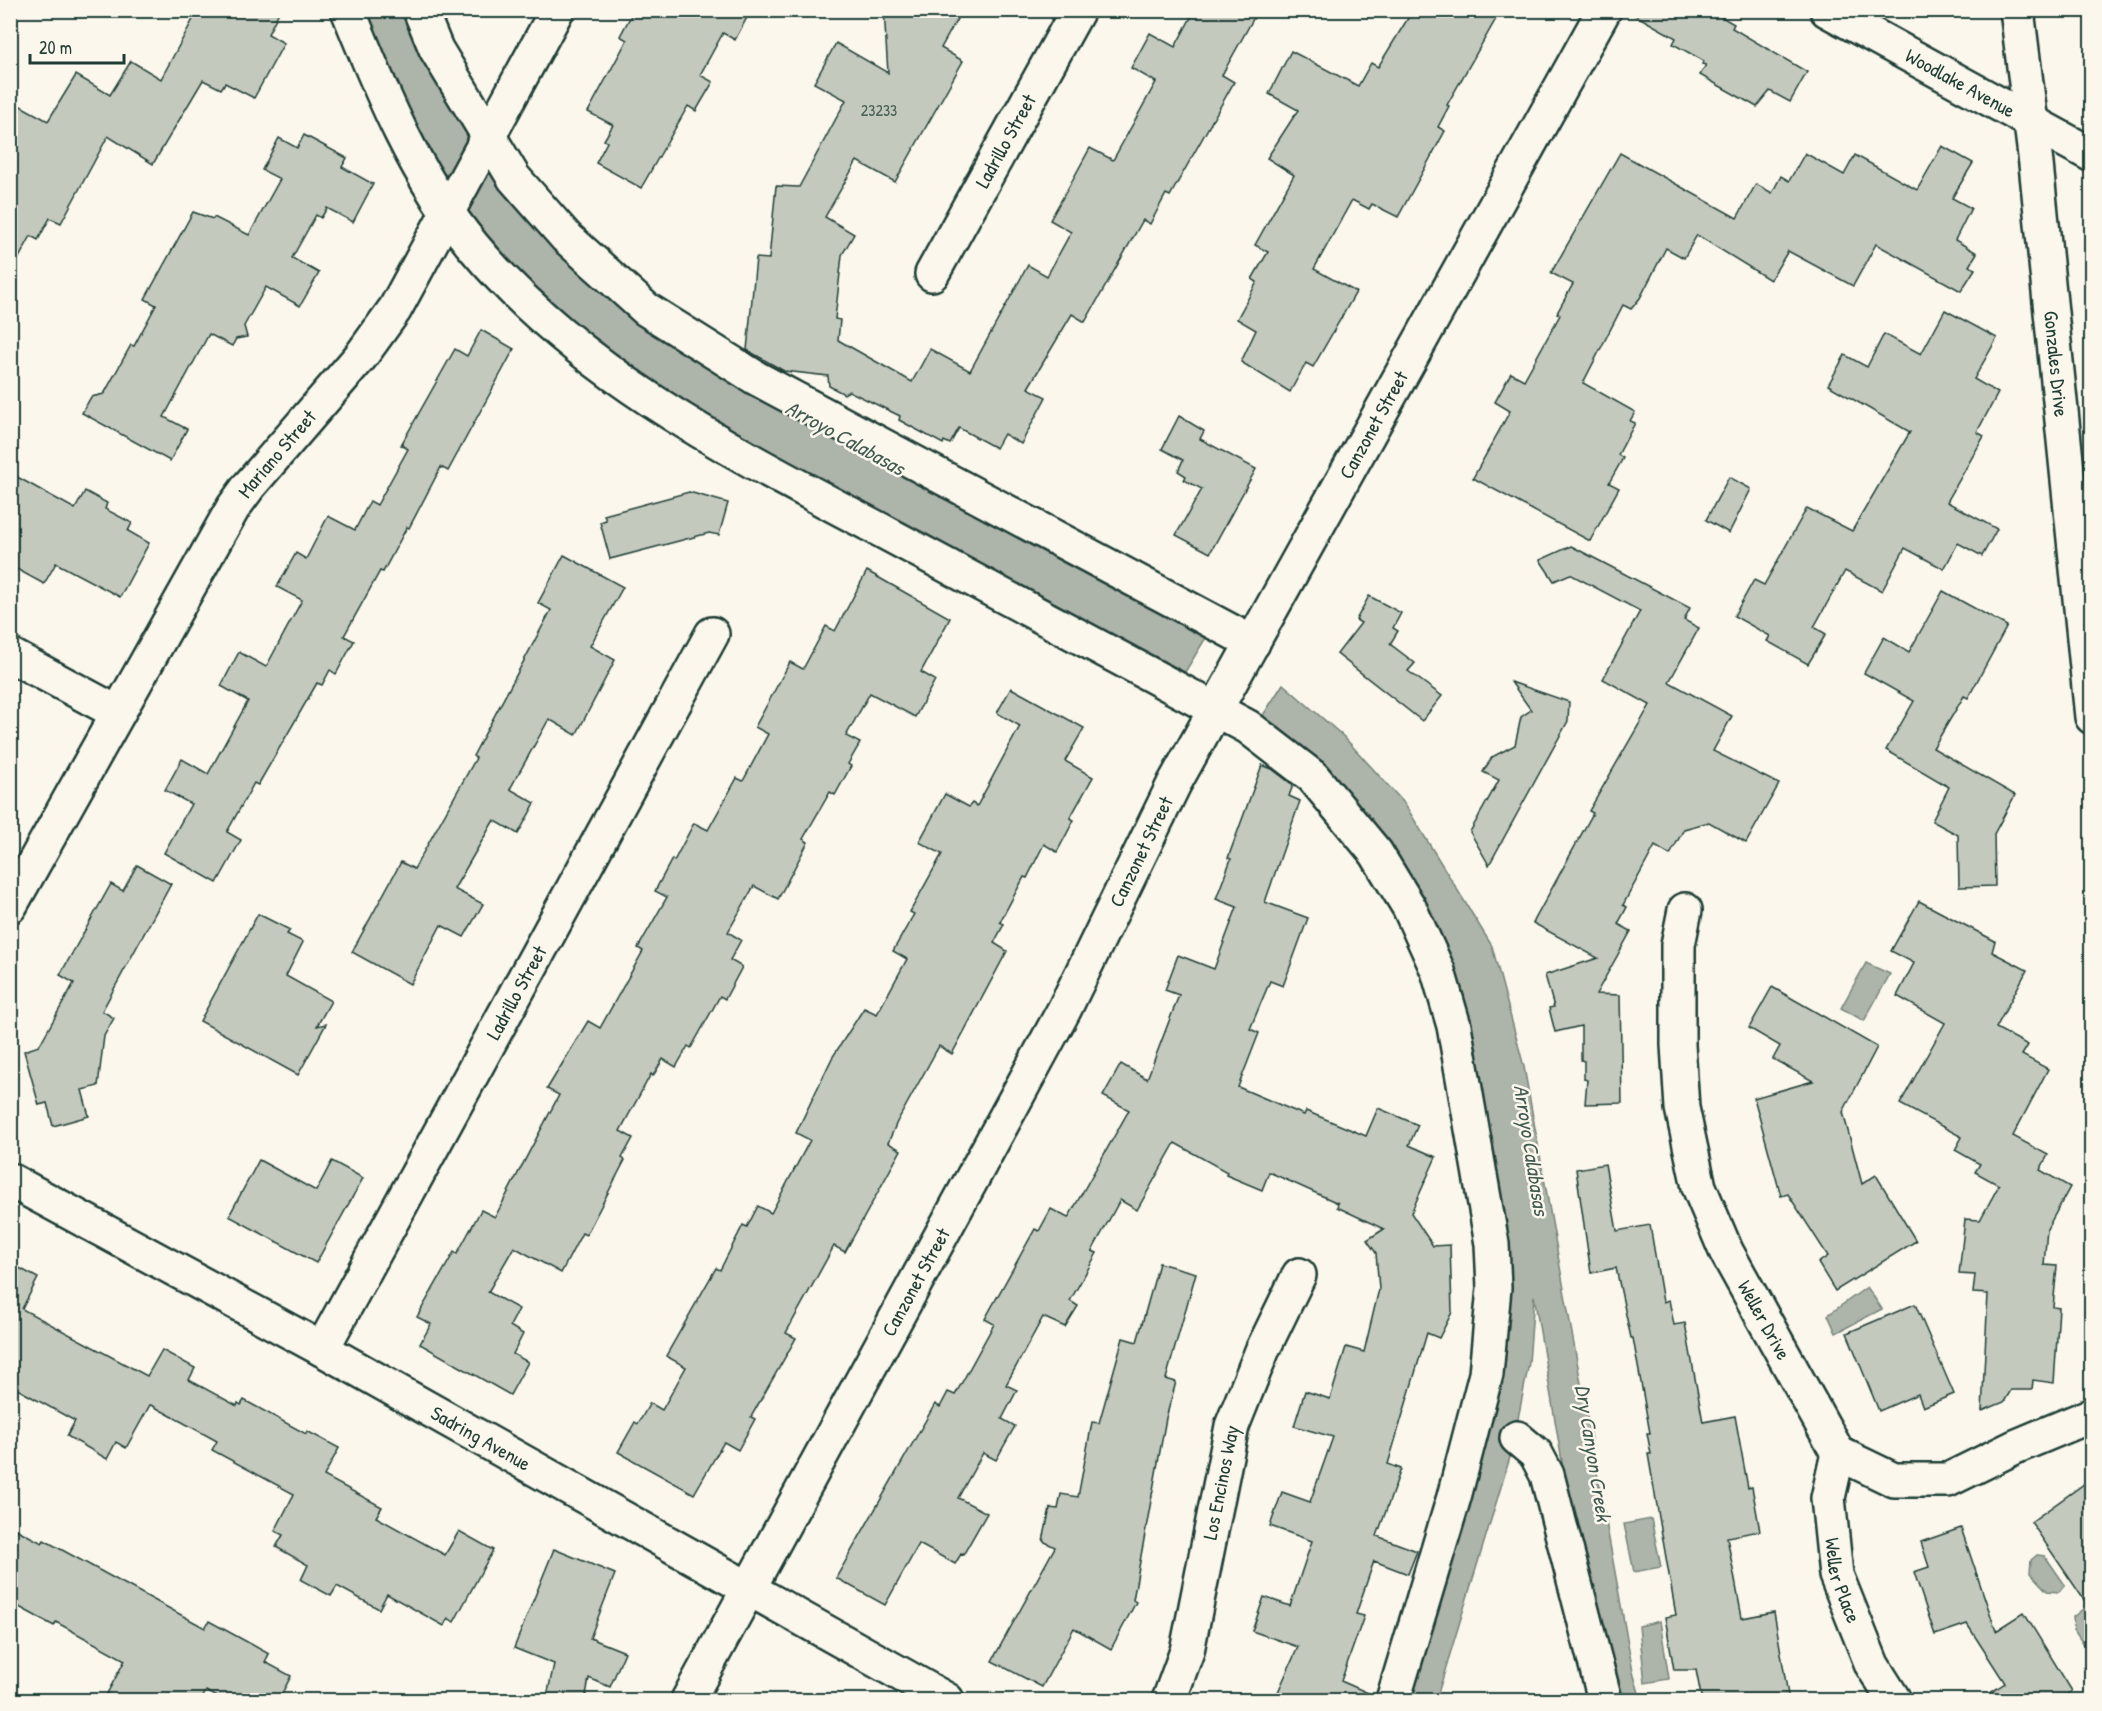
<svg xmlns="http://www.w3.org/2000/svg" width="2102" height="1711" font-family="'Patrick Hand',sans-serif">
	<rect width="100%" height="100%" fill="#fbf7ec"/>
	<filter id="ink" filterUnits="userSpaceOnUse"><feTurbulence type="fractalNoise" baseFrequency=".0167" numOctaves="2"/><feDisplacementMap in="SourceGraphic" scale="12" xChannelSelector="R" yChannelSelector="G"/><feConvolveMatrix kernelMatrix="1 2 1 2 8 2 1 2 1" color-interpolation-filters="sRGB"/></filter>
	<g filter="url(#ink)">
		<g fill="#adb4aa" stroke="#74847b" stroke-width="1.5">
			<path d="M363,11H407L584,269L1207,636L1185,672L775,458L621,362L548,306L482,233L413,125Z"/>
			<path d="M1283,684L1343,736L1404,803L1492,946L1524,1067L1633,1672L1641,1700H1614L1588,1615L1534,1296L1529,1363L1511,1454L1436,1700H1405L1499,1345L1426,919L1260,720Z"/>
			<path d="M1866,963L1890,974L1864,1021L1841,1008Z"/>
			<path d="M1867,1287L1882,1309L1836,1333L1828,1315Z"/>
			<path d="M1651,1519L1661,1567L1634,1572L1624,1524Z"/>
			<path d="M2037,1555L2045,1556L2065,1585L2059,1592L2047,1591L2030,1573L2031,1560Z"/>
			<path d="M2091,1607V1656L2074,1630L2073,1617L2083,1609Z"/>
			<path d="M1660,1621L1669,1679L1645,1683L1639,1626Z"/>
		</g>
		<g fill="#c4c9be" stroke="#1f3d34" stroke-width="1.5">
			<path d="M198,10H280L268,34L284,43L254,98L225,83L221,89L203,80L153,164L108,136L61,223L50,218L38,240L31,236L10,274V121L19,105L48,121L76,75L110,95L131,61L161,79Z"/>
			<path d="M634,10H751L735,40L723,33L700,75L713,82L696,111L688,106L641,188L596,163L607,142L604,140L613,125L588,112L627,40L620,36Z"/>
			<path d="M884,10H962L941,48L963,61L895,182L857,161L825,217L854,234L842,255L835,319L840,320L838,340L912,382L930,349L970,371L1028,265L1047,276L1071,232L1050,220L1067,190L1090,148L1113,160L1156,82L1131,68L1150,33L1175,47L1195,10H1258L1222,75L1234,82L1170,196L1166,194L1150,224L1143,220L1085,322L1072,314L1028,388L1046,397L1021,444L1004,434L996,448L959,428L950,444L944,441L943,444L899,420L900,416L849,391L844,394L829,386L828,376L784,371L747,350L756,258L769,259L776,186L799,187L846,100L814,83L836,43L888,73Z"/>
			<path d="M1413,10H1501L1447,105L1449,106L1438,127L1445,131L1398,217L1372,204L1369,209L1352,200L1314,269L1356,292L1313,367L1306,363L1290,392L1241,362L1256,330L1237,319L1257,282L1252,279L1268,252L1255,245L1294,175L1267,158L1298,110L1269,94L1291,51L1358,86L1371,63L1378,67Z"/>
			<path d="M1626,10H1710L1734,24L1732,28L1807,72L1790,102L1770,91L1757,107L1700,75L1706,65L1702,64L1704,61L1673,44L1676,38Z"/>
			<path d="M304,135L347,158L342,167L373,184L353,222L327,208L321,218L316,215L292,258L319,273L300,306L266,287L244,326L247,337L236,339L232,346L209,334L164,417L187,429L170,461L82,413L91,397L104,394L131,345L134,346L156,305L145,299L193,212L213,219L214,217L249,235L280,179L262,170L279,138L297,148Z"/>
			<path d="M1942,146L1973,163L1952,198L1971,208L1955,240L1977,253L1969,266L1975,269L1961,291L1876,244L1853,286L1788,251L1770,280L1697,235L1684,258L1666,248L1640,298L1631,309L1623,305L1583,383L1635,412L1630,421L1635,423L1618,455L1623,458L1609,483L1619,488L1590,541L1473,478L1510,411L1495,402L1511,373L1524,380L1560,315L1557,313L1573,284L1551,273L1620,153L1737,218L1756,184L1772,193L1781,176L1789,181L1805,153L1844,175L1855,155L1917,190Z"/>
			<path d="M1945,310L1997,338L1974,379L1998,393L1977,432L1984,436L1947,502L1997,529L1982,556L1958,543L1944,569L1905,548L1882,591L1845,571L1814,627L1826,634L1808,664L1767,641L1770,636L1734,616L1754,580L1764,585L1807,508L1852,531L1910,432L1828,385L1845,355L1867,367L1884,334L1921,354Z"/>
			<path d="M481,330L514,349L448,471L441,467L409,528L407,527L383,572L380,571L344,636L354,641L336,674L330,670L322,685L317,683L258,785L254,783L227,832L241,840L217,883L164,853L191,804L165,790L182,759L208,774L248,701L221,686L239,652L266,667L302,600L277,587L296,553L306,559L328,516L355,530L370,501L377,505L408,449L401,445L455,349L467,356Z"/>
			<path d="M1179,416L1204,431L1200,439L1256,469L1210,553L1176,535L1202,489L1184,480L1186,476L1178,471L1183,460L1162,449Z"/>
			<path d="M10,473L75,509L85,491L107,503L105,509L132,523L128,531L149,543L120,597L56,563L44,584L11,566L14,561L10,559Z"/>
			<path d="M1729,477L1751,489L1729,533L1706,520Z"/>
			<path d="M689,492L728,503L719,535L709,533L610,559L600,522L606,520L604,515Z"/>
			<path d="M1571,546L1690,608L1684,620L1699,628L1669,682L1732,716L1713,751L1779,784L1746,843L1709,822L1684,829L1670,855L1655,846L1623,905L1627,907L1618,924L1631,931L1596,994L1620,995L1622,1103L1585,1104L1587,1080L1584,1079V1061L1581,1060V1026L1555,1032L1549,1008L1554,1007L1545,975L1598,958L1533,923L1593,813L1589,811L1650,705L1603,679L1640,611L1570,574L1554,581L1540,560Z"/>
			<path d="M564,555L623,587L590,646L615,660L576,735L549,719L510,789L535,803L518,834L494,820L454,889L483,904L464,937L441,925L410,984L352,952L401,862L414,869L476,758L473,756L551,610L538,603Z"/>
			<path d="M867,571L950,618L921,672L935,680L915,717L870,693L846,736L860,743L848,764L851,766L835,795L830,792L803,839L808,842L778,899L754,886L728,932L741,940L730,960L742,967L725,999L720,996L691,1048L688,1046L676,1067L663,1059L653,1076L651,1074L620,1131L633,1138L622,1158L625,1160L586,1235L582,1233L561,1273L514,1247L488,1292L519,1309L510,1326L523,1334L513,1354L528,1362L510,1395L420,1344L431,1324L417,1317L454,1252L457,1254L481,1210L495,1217L559,1095L547,1089L588,1021L600,1028L643,951L638,948L667,897L655,891L672,859L674,861L694,823L708,830L737,778L743,781L768,734L755,727L790,662L803,669L826,626L835,631Z"/>
			<path d="M1943,591L2007,626L1968,698L1964,696L1933,748L2015,795L1994,834L1995,886L1959,887L1958,835L1932,821L1949,787L1886,750L1914,701L1864,673L1884,637L1909,652Z"/>
			<path d="M1369,596L1401,613L1393,628L1398,631L1390,644L1415,663L1408,671L1442,696L1422,721L1337,654L1361,623L1356,620Z"/>
			<path d="M1511,682L1569,702L1568,721L1489,865L1470,832L1499,780L1483,772L1492,757L1515,745L1521,717L1531,710Z"/>
			<path d="M1011,688L1084,728L1065,761L1093,777L1070,818L1074,820L1057,852L1044,844L1027,878L1024,877L1000,922L1004,924L994,943L1007,951L952,1054L939,1046L897,1122L888,1143L901,1150L845,1252L834,1246L786,1333L796,1338L751,1417L755,1419L738,1450L724,1442L694,1494L618,1452L635,1422L638,1424L650,1403L662,1410L686,1367L666,1356L716,1268L720,1270L743,1225L747,1227L758,1206L771,1213L810,1140L796,1133L832,1058L864,1008L877,1014L907,959L893,951L914,914L910,912L942,854L919,842L945,794L969,807L972,803L977,806L1020,726L997,713Z"/>
			<path d="M1262,765L1272,769L1293,785L1289,796L1300,801L1265,902L1308,918L1283,986L1270,981L1250,1029L1259,1033L1238,1087L1304,1115L1306,1111L1366,1136L1378,1108L1418,1125L1409,1145L1436,1157L1411,1213L1433,1246L1450,1245L1452,1312L1439,1338L1427,1333L1388,1464L1401,1469L1377,1536L1417,1551L1408,1574L1374,1561L1356,1614L1364,1616L1341,1681L1375,1696V1701H1274L1298,1647L1252,1631L1264,1597L1290,1606L1312,1541L1270,1526L1282,1492L1310,1502L1333,1437L1294,1426L1305,1391L1330,1399L1346,1347L1364,1352L1379,1289L1376,1253L1367,1240L1384,1229L1337,1207L1338,1203L1269,1172L1262,1190L1226,1175L1227,1172L1175,1143L1137,1210L1120,1200L1092,1251L1097,1253L1070,1301L1078,1306L1065,1327L1043,1317L1006,1385L1017,1390L1002,1419L1015,1426L996,1460L983,1453L958,1498L987,1513L963,1555L961,1554L955,1564L919,1544L885,1605L836,1578L935,1404L940,1407L948,1392L955,1395L994,1324L985,1319L1035,1229L1039,1231L1051,1209L1068,1218L1129,1110L1103,1096L1121,1064L1147,1079L1179,995L1165,990L1178,955L1214,969L1237,907L1216,899L1231,859L1228,858Z"/>
			<path d="M137,865L171,884L102,1011L114,1018L104,1036L98,1086L82,1090L89,1116L53,1126L47,1103L39,1105L24,1051L39,1046L74,983L60,975L111,884L123,891Z"/>
			<path d="M1919,901L1995,941L1992,952L2027,970L1996,1028L2028,1045L2022,1055L2048,1069L2013,1136L2048,1155L2040,1170L2070,1187L2047,1229L2044,1265L2057,1266L2053,1307L2059,1308L2054,1383L2033,1380L2032,1390H2011L2004,1402L1982,1411L1988,1294L1973,1293L1975,1275L1959,1274L1965,1219L1980,1220L1999,1185L1975,1172L1980,1164L1955,1150L1962,1137L1900,1104L1945,1023L1897,996L1914,963L1891,951Z"/>
			<path d="M258,914L290,930L287,934L303,942L286,976L331,1001L317,1026L326,1024L298,1075L200,1021Z"/>
			<path d="M1772,987L1877,1047L1843,1112L1862,1184L1876,1175L1916,1241L1835,1291L1818,1263L1828,1256L1788,1194L1781,1196L1754,1098L1813,1081L1773,1059L1780,1046L1749,1028Z"/>
			<path d="M259,1160L316,1191L332,1161L363,1178L316,1263L229,1216Z"/>
			<path d="M1605,1164L1617,1231L1650,1225L1663,1302L1669,1300L1674,1325L1685,1323L1703,1422L1735,1416L1748,1488L1752,1487L1760,1531L1727,1537L1742,1618L1774,1612L1789,1701H1702L1696,1670H1674L1665,1617L1676,1615L1648,1454H1651L1647,1433H1650L1633,1338H1631L1616,1268L1591,1273L1576,1169Z"/>
			<path d="M10,1263L38,1278L22,1309L147,1376L162,1350L195,1368L189,1380L237,1406L238,1403L241,1405L244,1400L306,1434L307,1431L339,1448L324,1476L382,1507L376,1517L445,1555L459,1531L493,1550L454,1622L448,1618L444,1626L387,1594L379,1609L337,1586L331,1596L301,1580L308,1565L276,1547L283,1535L275,1531L294,1494L212,1450L217,1441L153,1406L150,1405L126,1448L116,1442L107,1459L67,1436L75,1421L10,1385Z"/>
			<path d="M1159,1263L1196,1273L1166,1379L1176,1382L1166,1418L1133,1600L1136,1602L1111,1649L1074,1628L1042,1687L992,1661L1055,1547L1043,1541L1050,1508L1058,1509L1061,1494L1078,1497L1092,1422L1099,1423L1123,1338L1137,1342Z"/>
			<path d="M1915,1304L1954,1394L1923,1407L1918,1394L1879,1411L1847,1333Z"/>
			<path d="M2091,1479V1610L2031,1522Z"/>
			<path d="M10,1526L42,1543L44,1540L205,1628L209,1621L269,1654L265,1662L291,1676L278,1701H225L206,1691L201,1701H103L125,1660L56,1622L54,1626L10,1602Z"/>
			<path d="M1961,1528L1996,1631L2024,1613L2072,1691L2058,1701H1978L2005,1683L1967,1624L1935,1635L1914,1572L1929,1567L1921,1542Z"/>
			<path d="M554,1549L615,1574L590,1638L625,1652L610,1687L589,1678L585,1701H546L554,1664L514,1648Z"/>
		</g>
		<g fill="none" stroke-linecap="round" stroke-linejoin="round">
			<defs>
				<g id="minor">
					<path d="M348,10C381,92 416,178 473,246C582,377 739,455 886,533C1007,598 1127,662 1248,727L1313,777L1376,853L1409,907L1438,971L1454,1026L1492,1244L1494,1288L1486,1374L1454,1497L1393,1700"/>
					<path d="M420,10L436,49L514,178L566,237L646,309L756,378L1253,643"/>
					<path id="s1" d="M1827,10L2092,155"/>
					<path id="s2" d="M2017,10L2036,164L2092,717"/>
					<path id="s3" d="M932,274L1078,10"/>
					<path d="M10,655L118,713"/>
					<path id="s4" d="M10,906L233,508L249,486L361,356L395,309L557,10"/>
					<path id="s5" d="M1685,910L1678,945V1045L1682,1108L1699,1187L1726,1251L1838,1453L1894,1480H1948L2015,1447L2092,1415"/>
					<path id="s6" d="M10,1180L322,1349L947,1700"/>
					<path id="s7" d="M322,1349L712,634"/>
					<path d="M1517,1438L1536,1454L1547,1475L1605,1700"/>
					<path id="s8" d="M1838,1453L1828,1498L1836,1575L1872,1665L1894,1700"/>
					<path id="s9" d="M688,1700L1064,1010L1174,784L1604,10"/>
					<path id="s10" d="M1169,1700L1187,1651L1232,1426L1262,1351L1299,1275"/>
				</g>
			</defs>
			<use href="#minor" stroke="#1f3d34" stroke-width="38"/>
			<use href="#minor" stroke="#fbf7ec" stroke-width="33"/>
		</g>
	</g>
	<g text-anchor="middle" stroke-width="5" stroke-linejoin="round" paint-order="stroke">
		<g font-size="16" fill="#486056">
			<text x="879" y="116">23233</text>
		</g>
		<g font-size="20" fill="#1f3d34" stroke="#fbf7ec">
			<text dy="7" stroke="none"><textPath href="#s1" startOffset="152">Woodlake Avenue</textPath></text>
			<text dy="7" stroke="none"><textPath href="#s3" startOffset="152">Ladrillo Street</textPath></text>
			<text dy="7" stroke="none"><textPath href="#s2" startOffset="356">Gonzales Drive</textPath></text>
			<text dy="7" stroke="none"><textPath href="#s9" startOffset="1448">Canzonet Street</textPath></text>
			<text dy="7" stroke="none"><textPath href="#s4" startOffset="526">Mariano Street</textPath></text>
			<text dy="7" stroke="none"><textPath href="#s9" startOffset="962">Canzonet Street</textPath></text>
			<text dy="7" stroke="none"><textPath href="#s7" startOffset="406">Ladrillo Street</textPath></text>
			<text dy="7" stroke="none"><textPath href="#s9" startOffset="476">Canzonet Street</textPath></text>
			<text dy="7" stroke="none"><textPath href="#s5" startOffset="428">Weller Drive</textPath></text>
			<text dy="7" stroke="none"><textPath href="#s6" startOffset="537">Sadring Avenue</textPath></text>
			<text dy="7" stroke="none"><textPath href="#s10" startOffset="224">Los Encinos Way</textPath></text>
			<text dy="7" stroke="none"><textPath href="#s8" startOffset="130">Weller Place</textPath></text>
		</g>
		<g font-size="21" font-style="italic" fill="#425b52" stroke="#fbf7ec">
			<text transform="translate(845 438) rotate(29)" y="7">Arroyo Calabasas</text>
			<text transform="translate(1531 1150) rotate(81)" y="7">Arroyo Calabasas</text>
			<text transform="translate(1593 1453) rotate(81)" y="7">Dry Canyon Creek</text>
		</g>
	</g>
	<rect width="2102" height="1711" fill="none" stroke="#fbf7ec" stroke-width="36"/>
	<rect x="18" y="18" width="2066" height="1675" fill="none" stroke="#1f3d34" stroke-width="2" filter="url(#ink)"/>
	<path d="M30 54v9h94v-9" fill="none" stroke="#1f3d34" stroke-width="3"/>
	<text x="39" y="54" font-size="18" fill="#1f3d34" stroke="#fbf7ec" stroke-width="4.5" paint-order="stroke">20 m</text>
</svg>
